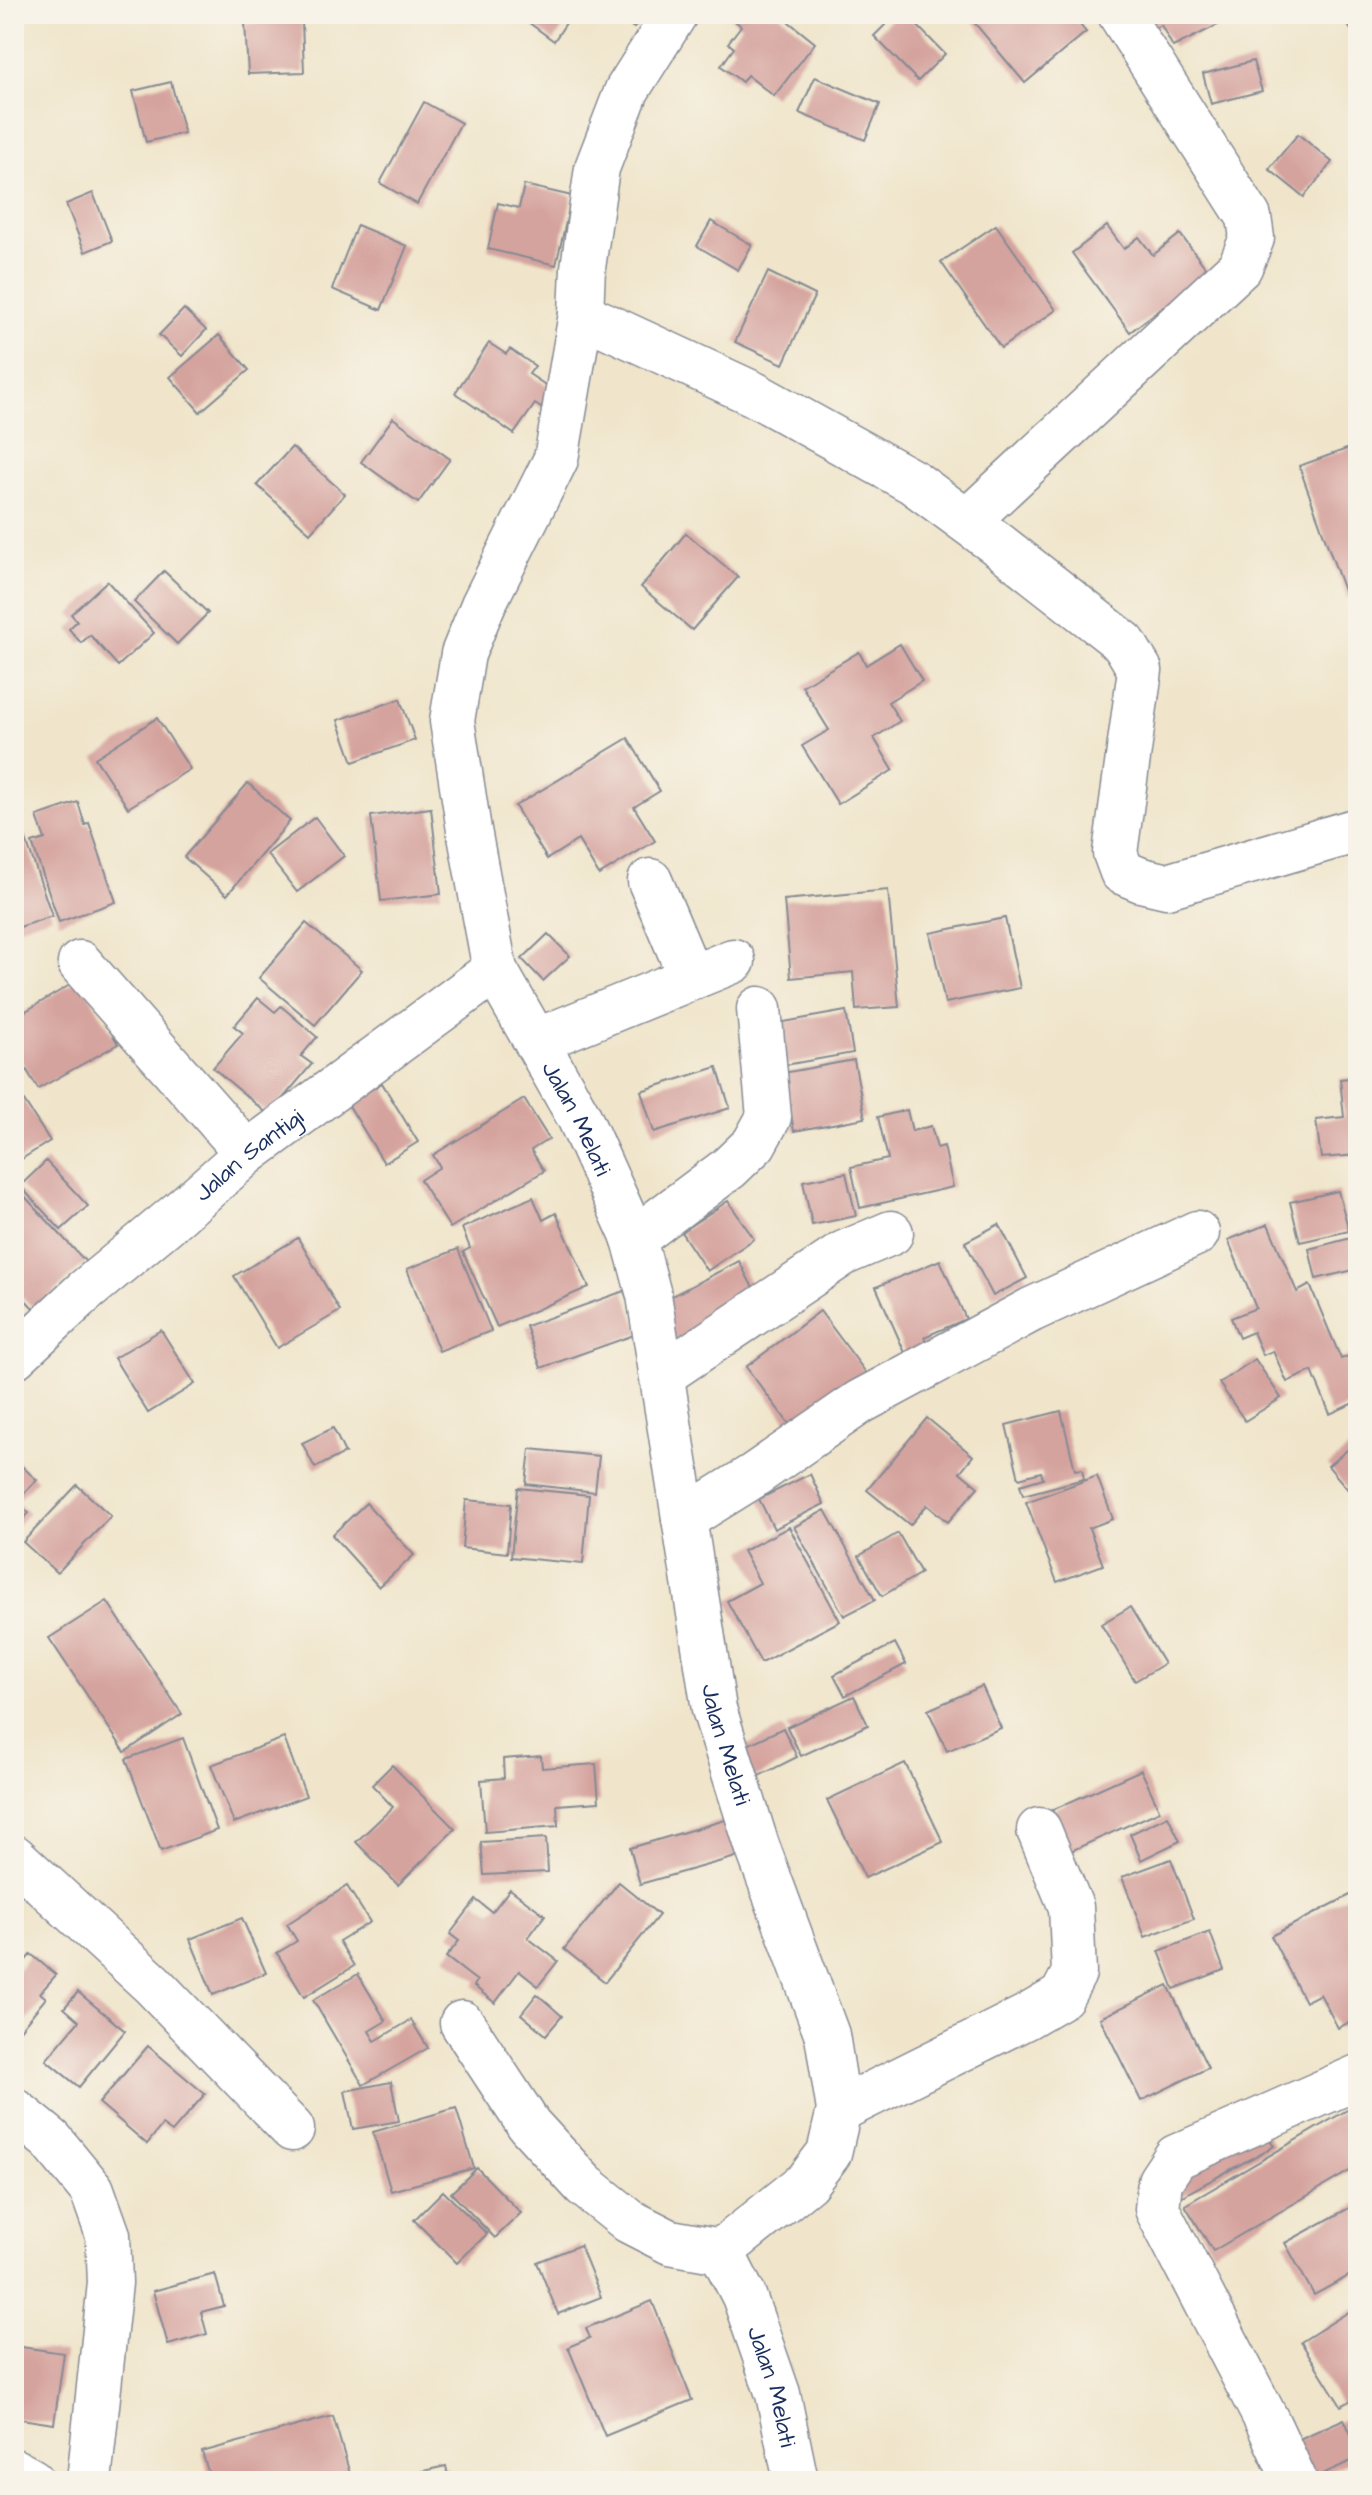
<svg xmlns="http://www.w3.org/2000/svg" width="1372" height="2495" font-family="'Architects Daughter',sans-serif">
	<rect width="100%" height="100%" fill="#f7f3e8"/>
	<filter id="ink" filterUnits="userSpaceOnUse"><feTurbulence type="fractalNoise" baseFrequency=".0125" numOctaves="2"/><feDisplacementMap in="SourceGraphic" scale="16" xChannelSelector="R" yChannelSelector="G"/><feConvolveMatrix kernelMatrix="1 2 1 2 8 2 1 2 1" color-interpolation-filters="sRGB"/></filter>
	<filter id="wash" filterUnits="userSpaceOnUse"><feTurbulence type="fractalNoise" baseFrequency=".006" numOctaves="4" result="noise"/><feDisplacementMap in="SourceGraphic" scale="32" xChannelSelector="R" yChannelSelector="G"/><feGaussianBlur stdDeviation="1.8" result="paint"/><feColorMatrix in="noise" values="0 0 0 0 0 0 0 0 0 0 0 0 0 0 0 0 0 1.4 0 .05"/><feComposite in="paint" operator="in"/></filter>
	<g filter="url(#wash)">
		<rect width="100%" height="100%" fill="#f0e5cb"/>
		<g id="blocks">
			<g fill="#d5a39e">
				<path d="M517,14H572L554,41Z"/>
				<path d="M614,14H644L634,28Z"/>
				<path d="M733,14H779L815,43L774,96L747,75L742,82L721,66L734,48L728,43L741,26L730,17Z"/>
				<path d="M896,14H906L945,54L918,81L874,36Z"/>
				<path d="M967,14H1071L1086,32L1025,83Z"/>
				<path d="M1136,14H1230L1232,18L1173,47L1161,25L1146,32Z"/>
				<path d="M1341,14H1358V41Z"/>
				<path d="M302,21L304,72L248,74L245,23Z"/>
				<path d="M1253,61L1262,91L1211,104L1203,74Z"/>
				<path d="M815,77L880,104L865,140L799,113Z"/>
				<path d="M171,82L184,133L146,142L133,91Z"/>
				<path d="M424,102L461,123L417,204L380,183Z"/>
				<path d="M1298,134L1332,162L1304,197L1269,169Z"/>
				<path d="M524,185L572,196L556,265L488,249L498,203L519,208Z"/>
				<path d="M93,193L112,241L85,252L66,204Z"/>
				<path d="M711,221L752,245L738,270L697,246Z"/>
				<path d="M357,225L407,246L381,310L332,289Z"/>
				<path d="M996,225L1056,310L1001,348L941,262Z"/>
				<path d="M1107,226L1124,249L1139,237L1153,255L1180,234L1209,272L1130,332L1072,253Z"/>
				<path d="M768,272L815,295L783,364L735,342Z"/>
				<path d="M184,309L206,330L182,356L159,335Z"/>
				<path d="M219,335L249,370L200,412L170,377Z"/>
				<path d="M489,343L506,354L510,349L535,366L529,374L559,394L547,412L535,404L514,434L455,393Z"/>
				<path d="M393,418L450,459L418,503L361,462Z"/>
				<path d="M1358,445V595L1347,599L1299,466Z"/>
				<path d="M292,447L345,494L310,533L257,485Z"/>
				<path d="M686,533L738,577L692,630L641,587Z"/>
				<path d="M164,571L208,613L177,644L134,602Z"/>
				<path d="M107,581L154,633L118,666L90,635L81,643L69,629L77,621L71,614Z"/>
				<path d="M900,644L922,681L888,702L900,721L874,738L893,770L838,804L802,746L829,730L802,686L859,652L866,665Z"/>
				<path d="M400,699L415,740L353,762L338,720Z"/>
				<path d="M157,718L190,769L128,808L95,758Z"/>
				<path d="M628,738L660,791L634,807L655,841L599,875L578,840L547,859L515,806Z"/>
				<path d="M248,783L290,821L227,895L184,857Z"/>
				<path d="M78,802L85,825L89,823L116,902L59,922L32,843L45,839L37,816Z"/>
				<path d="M431,808L441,894L381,901L371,816Z"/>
				<path d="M315,817L344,856L297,892L267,854Z"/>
				<path d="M25,837L52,916L14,929V840Z"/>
				<path d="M888,890L899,1007L856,1010L853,972L791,978L784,900Z"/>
				<path d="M1005,918L1020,988L945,1003L930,933Z"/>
				<path d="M306,923L362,970L315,1025L259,978Z"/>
				<path d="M548,934L570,956L543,981L522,959Z"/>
				<path d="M80,979L118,1044L38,1089L14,1049V1018Z"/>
				<path d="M258,998L275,1012L281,1006L317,1037L301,1056L312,1064L269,1115L213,1068L243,1033L234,1026Z"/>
				<path d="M846,1011L853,1053L785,1065L778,1023Z"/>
				<path d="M854,1060L865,1118L794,1131L783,1073Z"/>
				<path d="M717,1067L730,1108L654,1132L641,1091Z"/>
				<path d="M1358,1077V1155L1321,1158L1316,1120L1344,1117L1340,1079Z"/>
				<path d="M382,1083L418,1142L384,1163L348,1104Z"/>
				<path d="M16,1089L50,1141L14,1164V1091Z"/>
				<path d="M524,1099L549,1139L531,1150L544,1171L450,1228L420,1180L440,1167L433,1155Z"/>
				<path d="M907,1110L912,1131L931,1126L937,1148L944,1146L953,1187L860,1208L851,1167L888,1159L878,1117Z"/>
				<path d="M46,1161L88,1206L61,1230L20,1186Z"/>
				<path d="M846,1173L856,1216L812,1225L803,1181Z"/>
				<path d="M14,1185L86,1262L35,1310L14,1288Z"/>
				<path d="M1338,1191L1349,1231L1300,1242L1290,1202Z"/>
				<path d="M533,1197L543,1220L556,1213L589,1287L497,1327L463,1252L470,1248L462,1228Z"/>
				<path d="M728,1201L754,1239L707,1271L681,1232Z"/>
				<path d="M999,1224L1027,1278L993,1296L965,1242Z"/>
				<path d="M1268,1224L1297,1292L1310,1285L1341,1359L1358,1352V1401L1330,1414L1312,1371L1287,1382L1273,1351L1263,1355L1253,1332L1239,1338L1231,1318L1256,1308L1228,1240Z"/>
				<path d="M298,1238L340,1311L277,1348L234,1276Z"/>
				<path d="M1351,1238L1358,1269L1316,1279L1309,1249Z"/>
				<path d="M458,1249L491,1331L439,1351L407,1269Z"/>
				<path d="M940,1260L966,1319L924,1337L931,1353L909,1362L876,1287Z"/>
				<path d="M739,1261L763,1307L684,1357L657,1304Z"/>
				<path d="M624,1291L640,1333L541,1368L526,1326Z"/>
				<path d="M820,1311L867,1374L793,1429L746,1367Z"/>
				<path d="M161,1330L195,1384L148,1413L114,1358Z"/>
				<path d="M1255,1359L1281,1398L1245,1421L1219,1383Z"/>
				<path d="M1061,1411L1075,1470L1082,1469L1084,1479L1023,1495L1020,1485L1043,1478L1041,1472L1019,1478L1006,1425Z"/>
				<path d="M927,1418L973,1456L960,1472L978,1487L948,1522L927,1505L910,1525L867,1490Z"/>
				<path d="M333,1428L345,1453L315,1468L302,1443Z"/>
				<path d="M1358,1441V1494L1354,1497L1328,1466Z"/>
				<path d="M530,1449L599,1456L595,1492L526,1484Z"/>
				<path d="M14,1459L37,1480L16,1502L29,1513L14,1529Z"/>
				<path d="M810,1474L824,1504L774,1529L759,1499Z"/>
				<path d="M1097,1476L1113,1519L1089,1528L1103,1565L1057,1582L1026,1502Z"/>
				<path d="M77,1485L111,1516L57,1573L23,1542Z"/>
				<path d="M518,1488L589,1495L583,1564L511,1557Z"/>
				<path d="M466,1500L511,1504L507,1553L462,1548Z"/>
				<path d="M366,1503L414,1555L379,1587L332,1535Z"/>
				<path d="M825,1510L875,1600L844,1616L794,1527Z"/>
				<path d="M789,1527L840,1621L761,1663L727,1601L760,1583L743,1551Z"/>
				<path d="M898,1533L921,1573L882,1596L859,1556Z"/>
				<path d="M107,1601L182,1714L125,1752L49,1638Z"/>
				<path d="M1130,1607L1164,1664L1135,1681L1101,1624Z"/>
				<path d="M895,1643L906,1664L845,1696L834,1675Z"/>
				<path d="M982,1686L1001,1728L947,1751L928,1710Z"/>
				<path d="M854,1696L868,1725L801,1756L787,1727Z"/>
				<path d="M783,1728L797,1757L749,1781L735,1751Z"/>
				<path d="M183,1738L217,1830L161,1851L126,1759Z"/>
				<path d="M284,1738L306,1796L234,1823L211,1765Z"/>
				<path d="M541,1756L542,1768L596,1764L599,1802L557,1805L558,1826L485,1832L481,1780L504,1778L503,1759Z"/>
				<path d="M905,1763L943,1842L865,1878L827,1800Z"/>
				<path d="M392,1765L455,1829L398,1885L356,1842L393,1807L372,1785Z"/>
				<path d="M1141,1770L1160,1811L1071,1851L1052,1810Z"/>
				<path d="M1168,1816L1180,1841L1141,1860L1130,1834Z"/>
				<path d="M732,1818L743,1855L640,1884L630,1848Z"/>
				<path d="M546,1838L548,1872L484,1875L481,1842Z"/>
				<path d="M1171,1859L1194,1919L1145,1937L1122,1877Z"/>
				<path d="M619,1882L659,1915L605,1982L564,1949Z"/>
				<path d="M347,1886L370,1922L339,1941L354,1966L304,1997L277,1953L297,1941L287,1924Z"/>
				<path d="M510,1889L545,1915L528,1938L558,1961L538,1986L519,1971L495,2003L474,1986L477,1981L446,1957L459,1941L450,1934L476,1900L492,1912Z"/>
				<path d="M1358,1891V2018L1338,2028L1320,1994L1305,2002L1271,1936Z"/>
				<path d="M242,1918L266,1973L213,1995L190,1939Z"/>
				<path d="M1210,1932L1224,1970L1174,1989L1159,1951Z"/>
				<path d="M31,1954L56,1975L40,1993L46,1998L14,2037V1974Z"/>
				<path d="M358,1974L386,2021L369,2031L375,2041L411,2020L428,2048L363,2085L313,2000Z"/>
				<path d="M1168,1985L1208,2068L1141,2101L1100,2018Z"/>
				<path d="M78,1992L125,2031L79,2087L46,2060L79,2021L64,2008Z"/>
				<path d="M537,1994L562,2016L546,2035L521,2014Z"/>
				<path d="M148,2046L205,2094L172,2132L162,2125L147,2144L99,2103Z"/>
				<path d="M391,2082L399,2121L353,2129L345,2091Z"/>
				<path d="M1354,2106L1358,2112V2166L1213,2251L1185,2205Z"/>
				<path d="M456,2108L474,2168L391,2191L373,2132Z"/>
				<path d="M1262,2126L1274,2146L1177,2199L1166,2178Z"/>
				<path d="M477,2168L521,2213L495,2238L451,2193Z"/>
				<path d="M443,2191L487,2234L457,2263L414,2220Z"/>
				<path d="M1358,2203V2271L1314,2295L1285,2243Z"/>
				<path d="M580,2245L601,2297L558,2314L537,2262Z"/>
				<path d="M215,2274L224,2306L201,2312L207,2334L168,2345L153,2291Z"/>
				<path d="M652,2301L692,2400L605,2436L568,2347L590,2338L586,2328Z"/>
				<path d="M1358,2306V2396L1341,2406L1301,2342Z"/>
				<path d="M14,2346L64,2353L54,2424L14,2418Z"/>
				<path d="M333,2416L352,2481H211L202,2452Z"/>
				<path d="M1344,2419L1358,2449V2458L1307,2481L1288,2444Z"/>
				<path d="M446,2466L449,2481H382V2480Z"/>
			</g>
		</g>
	</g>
	<g filter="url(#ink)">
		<use href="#blocks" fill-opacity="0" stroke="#868a94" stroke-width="2"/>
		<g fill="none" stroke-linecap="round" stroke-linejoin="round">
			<defs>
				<g id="minor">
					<path id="s1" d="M675,14L627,90L597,168L583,268L581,314L556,459L483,605L463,654L452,721L469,830L495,970L579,1117L634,1239L649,1295L714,1709L757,1846L827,2035L839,2110L829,2153L807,2182L721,2251L744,2296L778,2394L796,2481"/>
					<path d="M581,314L754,394L913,482L1000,546L1124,643L1140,670L1115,853L1122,872L1141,880L1167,886L1358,830"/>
					<path d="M967,521L1240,267L1252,238L1249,217L1120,14"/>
					<path d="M650,881L691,978"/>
					<path d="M80,963L247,1153"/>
					<path d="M536,1041L733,961"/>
					<path d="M634,1239L729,1168L754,1144L769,1117L759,1009"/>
					<path id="s2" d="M14,1357L84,1292L178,1214L247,1153L495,970"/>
					<path d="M662,1375L844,1253L891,1233"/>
					<path d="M684,1519L753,1476L860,1402L1031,1310L1197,1233"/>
					<path d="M14,1857L152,1984L292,2129"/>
					<path d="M462,2023L529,2125L584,2185L629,2221L670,2242L721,2251"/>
					<path d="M14,2110L51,2140L92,2190L108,2235L110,2283L89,2481"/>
					<path d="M839,2110L1026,2017L1062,1996L1074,1973L1071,1907L1039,1830"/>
					<path d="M14,2471L32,2481"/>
					<path d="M1295,2481L1268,2423L1157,2209L1160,2181L1176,2157L1358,2077"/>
				</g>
			</defs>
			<use href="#minor" stroke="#868a94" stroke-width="47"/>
			<use href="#minor" stroke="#fff" stroke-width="44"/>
		</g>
	</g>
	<g text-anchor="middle" stroke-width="7" stroke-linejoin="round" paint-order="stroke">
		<g font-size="24" fill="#1b2f5e" stroke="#f7f3e8">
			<text dy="8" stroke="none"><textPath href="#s1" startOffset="1174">Jalan Melati</textPath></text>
			<text dy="8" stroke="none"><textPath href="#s2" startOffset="310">Jalan Santigi</textPath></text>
			<text dy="8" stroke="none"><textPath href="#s1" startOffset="1822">Jalan Melati</textPath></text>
			<text dy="8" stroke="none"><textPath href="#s1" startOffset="2542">Jalan Melati</textPath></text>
		</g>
	</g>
	<rect width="1372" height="2495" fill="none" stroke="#f7f3e8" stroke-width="48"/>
</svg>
